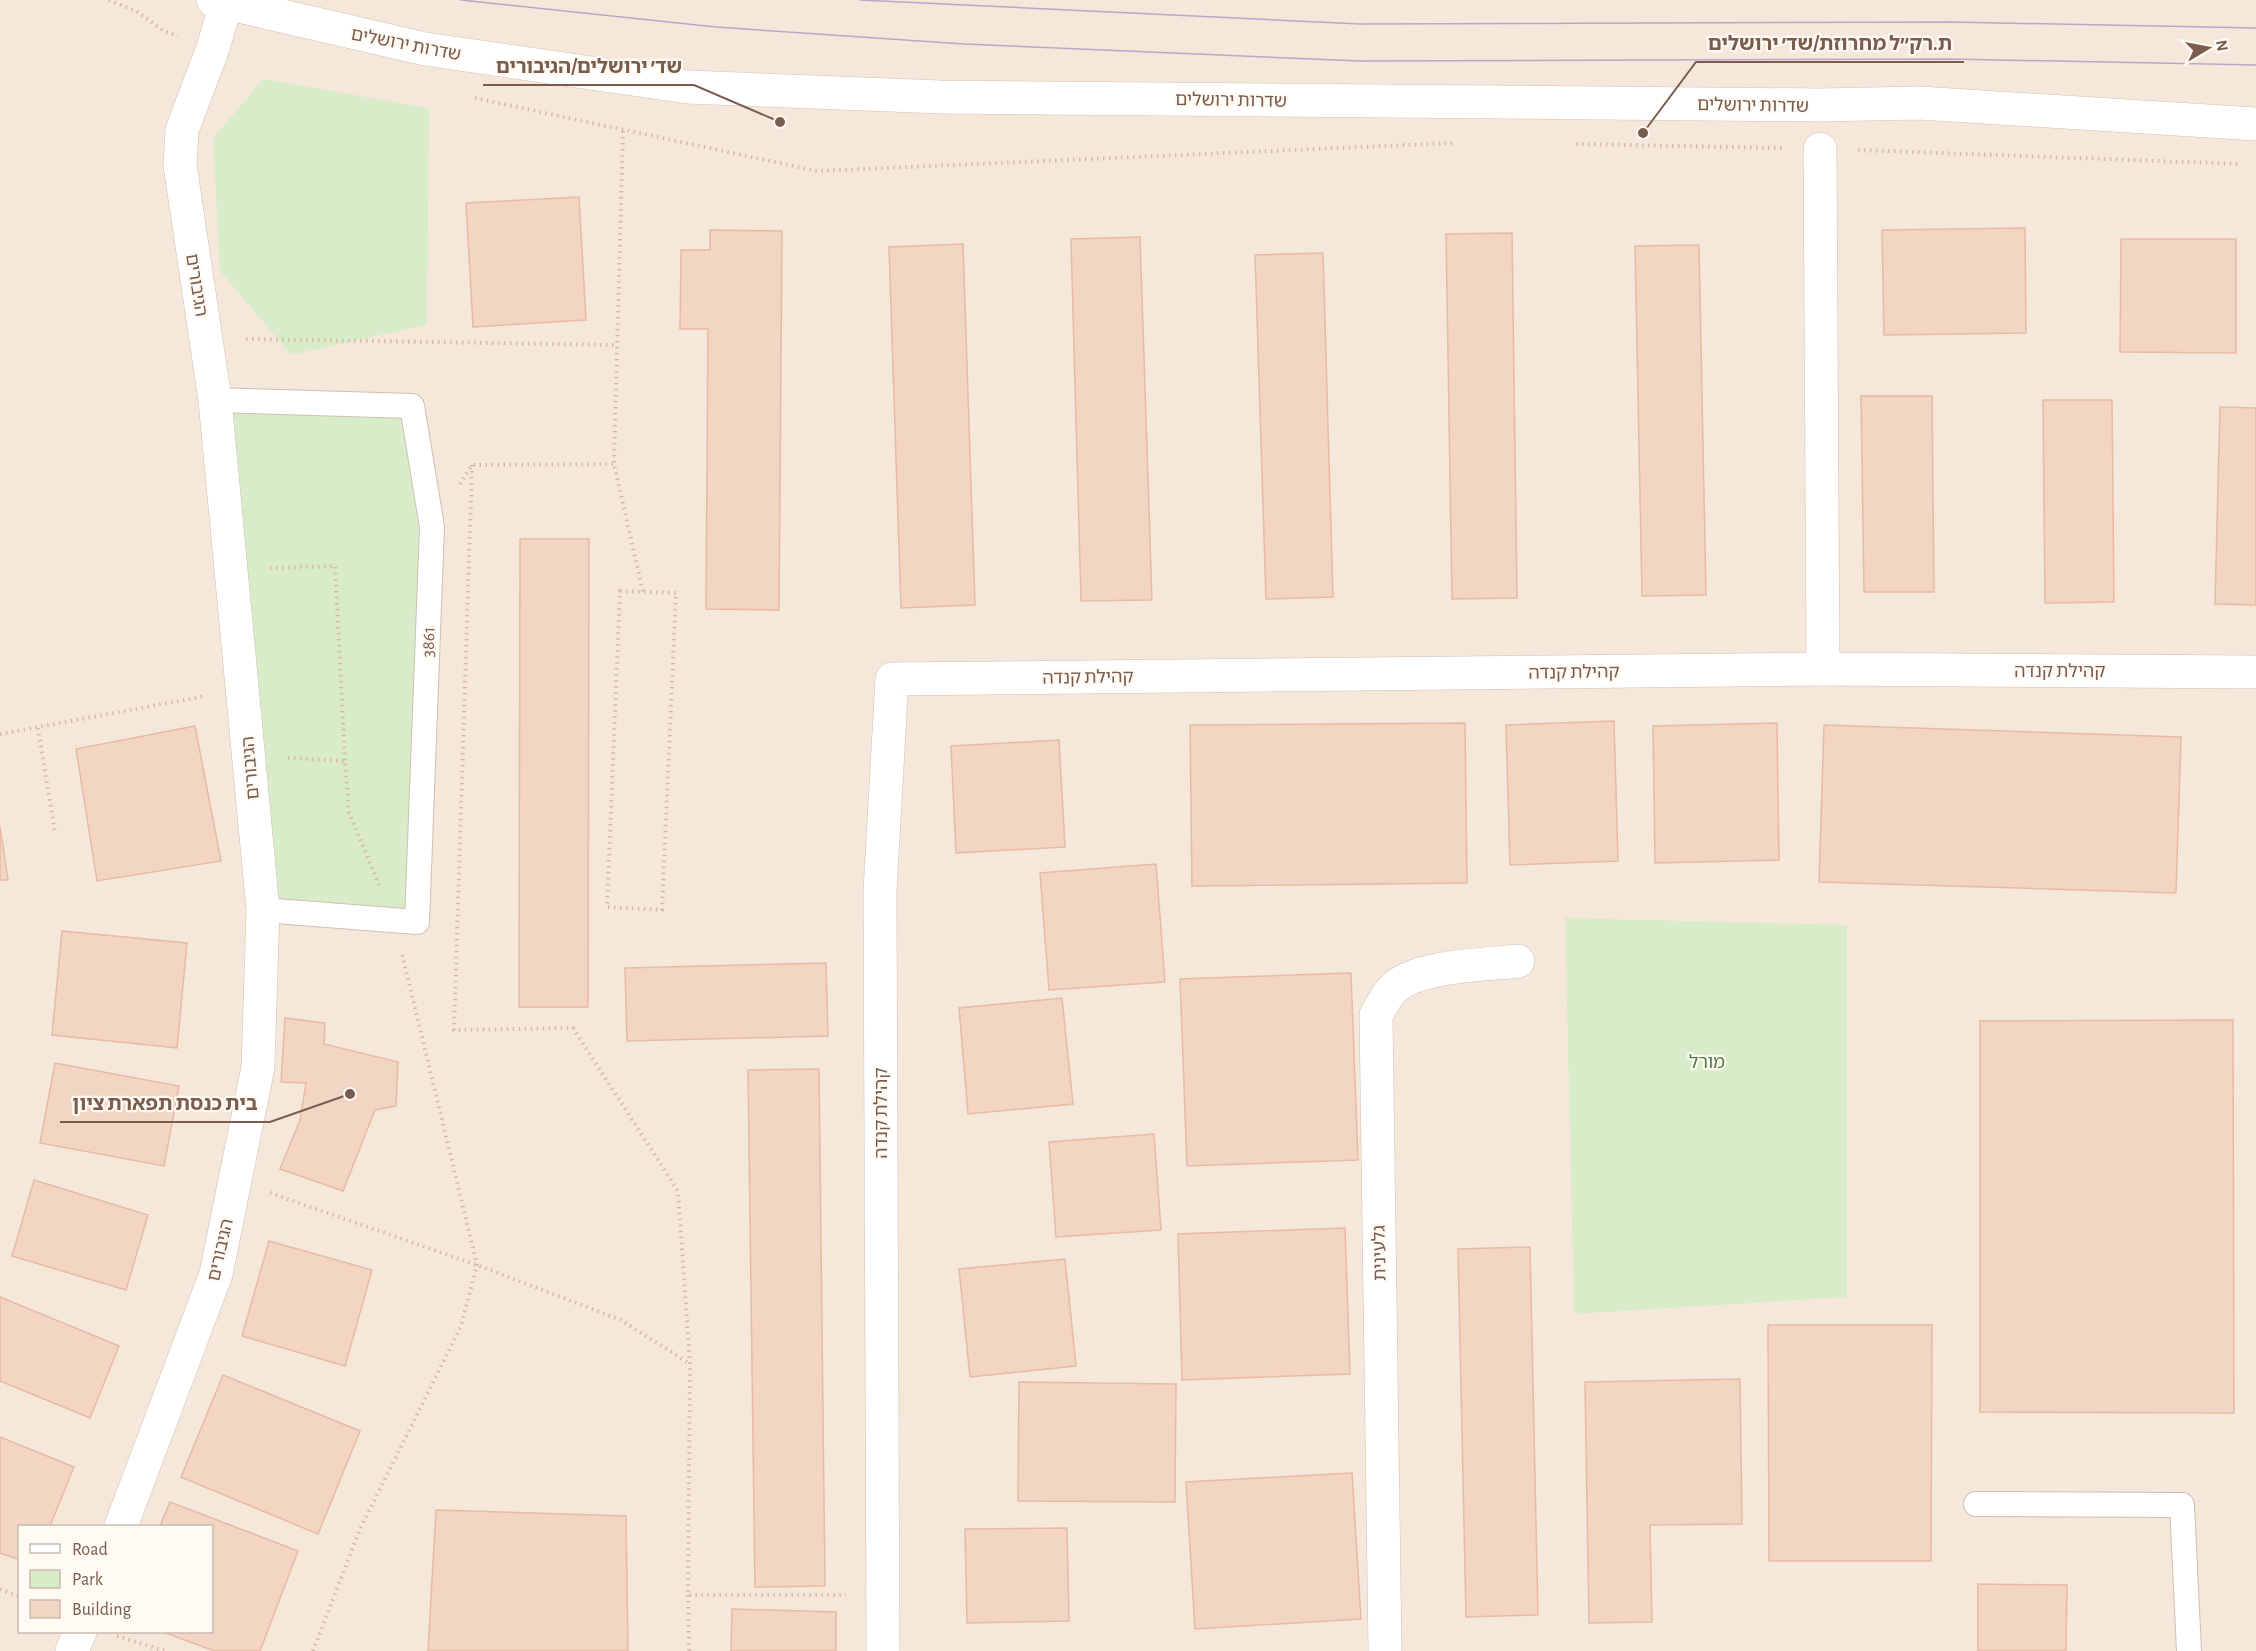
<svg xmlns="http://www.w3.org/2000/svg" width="2256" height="1651" font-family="'Alegreya Sans','Noto Sans Hebrew',sans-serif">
	<rect width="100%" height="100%" fill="#fdf6ec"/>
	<path fill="#f5e8da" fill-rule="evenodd" d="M0,0H2256V1651H0ZM20,1526H212V1632H20Z"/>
	<g fill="#d8ecc9">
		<path d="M263,79L429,108L427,325L291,355L220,271L213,138Z"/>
		<path d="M215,400L412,406L432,527L417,922L263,910Z"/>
		<path d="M1565,918L1847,925V1297L1574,1314Z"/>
	</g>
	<g fill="#f3d5c3" stroke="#e6bba3" stroke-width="1.5">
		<path d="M579,197L586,320L473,327L466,203Z"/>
		<path d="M2025,228L2026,333L1884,335L1882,230Z"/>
		<path d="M710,230L782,231L779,610L706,609L708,329H680L681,250H710Z"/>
		<path d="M1512,233L1517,598L1452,599L1446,234Z"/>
		<path d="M1140,237L1152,600L1081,601L1071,239Z"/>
		<path d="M2121,239H2236V353L2120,352Z"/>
		<path d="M963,244L975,605L901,608L889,247Z"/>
		<path d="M1699,245L1706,595L1642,596L1635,246Z"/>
		<path d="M1323,253L1333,597L1266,599L1255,255Z"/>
		<path d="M1861,396H1932L1934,592H1864Z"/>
		<path d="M2043,400H2112L2114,602L2045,603Z"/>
		<path d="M2220,407L2256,408V605L2215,604Z"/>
		<path d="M520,539H589L588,1007H519Z"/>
		<path d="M1614,721L1618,861L1510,865L1506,725Z"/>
		<path d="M1465,723L1467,883L1192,886L1190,725Z"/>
		<path d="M1777,723L1779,860L1655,863L1653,726Z"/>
		<path d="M1824,725L2181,737L2176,893L1819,882Z"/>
		<path d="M195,726L221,861L97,881L76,749Z"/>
		<path d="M1059,740L1065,847L956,853L951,746Z"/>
		<path d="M0,826L8,880H0Z"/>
		<path d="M1156,864L1165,982L1049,990L1040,873Z"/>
		<path d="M62,931L187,943L177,1048L52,1035Z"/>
		<path d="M826,963L828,1036L627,1041L625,968Z"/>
		<path d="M1351,973L1358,1160L1187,1166L1180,979Z"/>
		<path d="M1062,998L1073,1104L968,1114L959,1008Z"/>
		<path d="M285,1018L325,1023L324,1044L398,1062L396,1106L375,1110L343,1191L280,1169L300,1120L306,1083L281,1082Z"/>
		<path d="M2233,1020L2234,1413L1980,1412V1021Z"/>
		<path d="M55,1063L179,1086L164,1166L40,1143Z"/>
		<path d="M819,1069L825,1586L755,1587L748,1070Z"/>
		<path d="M1154,1134L1161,1230L1056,1237L1049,1142Z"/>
		<path d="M34,1180L148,1215L126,1290L12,1256Z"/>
		<path d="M1345,1228L1350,1374L1182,1380L1178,1234Z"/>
		<path d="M269,1241L372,1270L345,1366L242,1336Z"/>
		<path d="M1530,1247L1538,1615L1466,1617L1458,1249Z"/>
		<path d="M1065,1259L1076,1366L970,1377L959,1269Z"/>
		<path d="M0,1297L119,1346L90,1418L0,1381Z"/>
		<path d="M1768,1325H1932L1931,1561H1769Z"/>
		<path d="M223,1375L360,1431L318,1534L181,1477Z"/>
		<path d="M1740,1379L1742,1524L1650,1525L1652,1622L1589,1623L1585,1382Z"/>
		<path d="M1019,1382L1176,1384L1175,1502L1018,1501Z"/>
		<path d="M0,1437L74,1467L50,1526H20V1560L0,1553Z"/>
		<path d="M1352,1473L1361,1619L1195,1629L1186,1482Z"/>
		<path d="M170,1502L298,1551L260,1651H214L163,1632H212V1526H160Z"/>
		<path d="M436,1510L626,1516L628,1651H428Z"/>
		<path d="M1067,1528L1069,1621L967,1623L965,1529Z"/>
		<path d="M1978,1584L2067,1585L2066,1651H1978Z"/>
		<path d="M732,1609L836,1612V1651H731Z"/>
	</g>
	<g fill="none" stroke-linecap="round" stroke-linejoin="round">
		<defs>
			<g id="lane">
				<path d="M215,400L412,406L432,527L417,922L263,910"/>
				<path d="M1976,1504L2182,1505L2189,1651"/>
			</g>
			<g id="street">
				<path d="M1820,149L1823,669"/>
				<path d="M121,1526L216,1274L258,1067L263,910L215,400L180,165L182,130L213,48L227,0"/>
				<path d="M72,1651L80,1632"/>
				<path d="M883,1651L880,891L892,679L1823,669L2256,672"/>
				<path d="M1385,1651L1376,1015C1381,1007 1385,998 1391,991C1413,965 1485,965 1518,961"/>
			</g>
			<path id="secondary" d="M213,0L425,49L688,87L941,97L1820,105L1919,103L2256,124"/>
		</defs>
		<use href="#lane" stroke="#d1beb0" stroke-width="26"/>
		<use href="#street" stroke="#d1beb0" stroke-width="34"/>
		<use href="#secondary" stroke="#d6c0b0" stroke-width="34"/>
		<g stroke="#d9b8a5" stroke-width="4" stroke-dasharray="1.5 4.5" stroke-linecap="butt">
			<path d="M109,0L136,11L164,31L178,36"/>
			<path d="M475,98L817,171L1452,143"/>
			<path d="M623,131L614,464L643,592"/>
			<path d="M1576,144L1782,148"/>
			<path d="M1858,150L2240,164"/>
			<path d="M246,339L616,345"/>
			<path d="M472,465L454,1030L573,1028L678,1191L690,1364L688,1595H846"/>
			<path d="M460,484L472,465L614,464"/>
			<path d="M270,568L335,566L345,761"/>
			<path d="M620,591L676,593L662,910L607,907Z"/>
			<path d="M38,728L55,832"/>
			<path d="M0,734L206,696"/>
			<path d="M288,758L345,761L349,812L379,885"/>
			<path d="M270,1193L477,1265L621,1320L690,1364"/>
			<path d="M0,1589L20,1597"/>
			<path d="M688,1595L689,1651"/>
			<path d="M117,1636L165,1651"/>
			<path d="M313,1651L360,1529L461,1326L477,1265L402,954"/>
		</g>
		<use href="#lane" stroke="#fff" stroke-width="24"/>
		<use href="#street" stroke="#fff" stroke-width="33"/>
		<use href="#secondary" stroke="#fff" stroke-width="33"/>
		<g stroke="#b9a8c9" stroke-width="1.5">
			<path d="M461,0L716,27L964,44L1359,61L1950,59L2256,65"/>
			<path d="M860,0L1360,24L1951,22L2256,28"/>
		</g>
	</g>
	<g text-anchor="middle" stroke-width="4.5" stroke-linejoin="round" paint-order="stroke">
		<g font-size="18" fill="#7a5c4d" stroke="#fffaf3">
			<text transform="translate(406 44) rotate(11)" y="6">שדרות ירושלים</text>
			<text transform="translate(1231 100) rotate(1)" y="6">שדרות ירושלים</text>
			<text transform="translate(1753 105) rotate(1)" y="6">שדרות ירושלים</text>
			<text transform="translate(197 285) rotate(81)" y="6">הגיבורים</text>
			<text transform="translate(428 642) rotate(-88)" y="6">3861</text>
			<text x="2060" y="677">קהילת קנדה</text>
			<text transform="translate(1574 672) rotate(-1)" y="6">קהילת קנדה</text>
			<text transform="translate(1088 677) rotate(-1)" y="6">קהילת קנדה</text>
			<text transform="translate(250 768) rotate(-95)" y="6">הגיבורים</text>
			<text transform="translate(881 1113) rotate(-90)" y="6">קהילת קנדה</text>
			<text transform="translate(220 1250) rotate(-77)" y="6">הגיבורים</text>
			<text transform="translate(1379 1253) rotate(-91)" y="6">גלעינית</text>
		</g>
		<g font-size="18" fill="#537a41" stroke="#fffaf3">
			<text x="1707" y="1068">מורל</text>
		</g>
	</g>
	<path fill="none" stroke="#7a5c4d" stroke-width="2" d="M1643 133L1696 62H1964M780 122L694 85H483M350 1094L270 1122H60"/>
	<g fill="#7a5c4d" stroke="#fffaf3" stroke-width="2">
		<circle cx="1643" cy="133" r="6"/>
		<circle cx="780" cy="122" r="6"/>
		<circle cx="350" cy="1094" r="6"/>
	</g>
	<g font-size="20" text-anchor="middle" font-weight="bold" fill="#7a5c4d" stroke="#fffaf3" stroke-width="4.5" stroke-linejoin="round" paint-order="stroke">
		<text x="1830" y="50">ת.רק״ל מחרוזת/שד׳ ירושלים</text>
		<text x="589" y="73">שד׳ ירושלים/הגיבורים</text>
		<text x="165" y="1110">בית כנסת תפארת ציון</text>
	</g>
	<rect x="18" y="1525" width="195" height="108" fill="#fffaf3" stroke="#cabbb1" stroke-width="1.5"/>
	<rect x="30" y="1544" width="30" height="9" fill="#ffffff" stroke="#cabbb1" stroke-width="1.5"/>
	<text x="72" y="1555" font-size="18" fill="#7a5c4d">Road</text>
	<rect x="30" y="1570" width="30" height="18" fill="#d8ecc9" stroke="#cabbb1" stroke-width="1.5"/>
	<text x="72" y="1585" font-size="18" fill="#7a5c4d">Park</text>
	<rect x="30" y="1600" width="30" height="18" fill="#f3d5c3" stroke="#cabbb1" stroke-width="1.5"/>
	<text x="72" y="1615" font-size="18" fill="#7a5c4d">Building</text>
	<g transform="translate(2208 48) rotate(80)" stroke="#fffaf3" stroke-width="4.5" paint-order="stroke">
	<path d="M0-4.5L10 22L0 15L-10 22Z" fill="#7a5c4d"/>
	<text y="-9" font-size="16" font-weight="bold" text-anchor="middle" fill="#7a5c4d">N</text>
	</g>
</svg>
